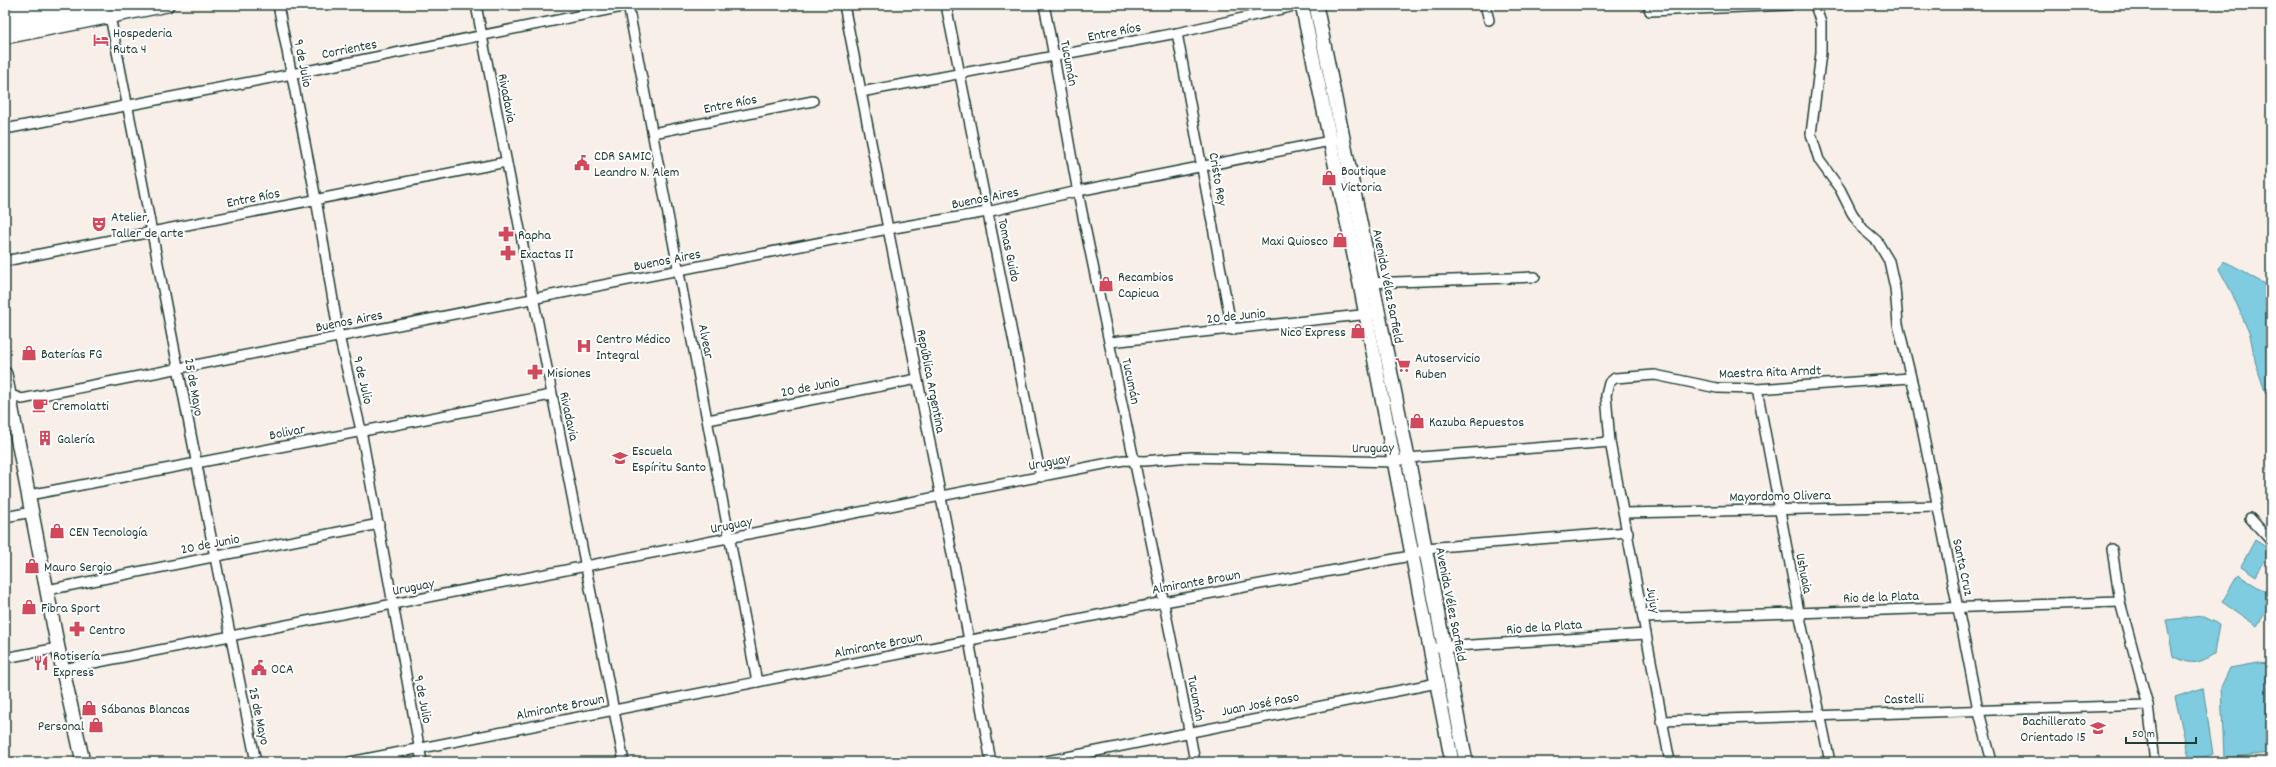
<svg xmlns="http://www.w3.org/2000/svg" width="2276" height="767" font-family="Dekko,sans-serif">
	<rect width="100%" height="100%" fill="#f8f0e8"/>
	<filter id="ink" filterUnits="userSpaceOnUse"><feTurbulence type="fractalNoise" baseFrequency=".025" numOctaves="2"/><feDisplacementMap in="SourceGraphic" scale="8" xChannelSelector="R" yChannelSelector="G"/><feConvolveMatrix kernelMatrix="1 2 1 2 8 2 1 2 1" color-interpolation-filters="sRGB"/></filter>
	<g filter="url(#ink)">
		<g fill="#7fcbdf" stroke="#59929b">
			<path d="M2223,261C2242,268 2251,279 2271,286V398L2266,394L2256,365L2250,335L2232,293L2219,269Z"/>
			<path d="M2255,540L2271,550L2256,576L2241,566Z"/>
			<path d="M2238,575L2271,595V604L2257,626L2222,602Z"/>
			<path d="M2202,616L2219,624L2214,654C2197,665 2191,665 2173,656L2166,620Z"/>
			<path d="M2257,663L2271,664V753L2224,758L2221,687L2230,668Z"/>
			<path d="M2203,688L2213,754L2190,762L2175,697Z"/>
		</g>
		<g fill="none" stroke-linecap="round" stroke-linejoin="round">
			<defs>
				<g id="minor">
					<path d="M278,5L316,199L339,336L361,430L422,762"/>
					<path d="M476,5L624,762"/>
					<path d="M628,5L757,682"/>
					<path d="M844,5L969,640L991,762"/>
					<path d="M946,5L1041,477"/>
					<path d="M1044,5C1057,67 1066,130 1078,192C1116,382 1160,571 1195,762"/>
					<path d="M1485,5L1489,20"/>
					<path d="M1648,5L1650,11L1790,5"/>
					<path d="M1815,5L1821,23V53L1811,134L1819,160L1840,189L1852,213L1863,229L1877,241L1889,261L1895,288L1898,324L1916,398L1977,704L1992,762"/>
					<path d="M110,16C159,265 205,514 256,762"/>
					<path d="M1177,33L1232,330"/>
					<path d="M861,92L1177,33L1299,5"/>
					<path d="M5,129L292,74L632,5"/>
					<path d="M653,133L813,101"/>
					<path d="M5,261L506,162"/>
					<path d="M1366,283L1535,277"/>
					<path d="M1110,342L1370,314"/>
					<path d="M1757,389L1799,612L1830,762"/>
					<path d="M5,393L22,399L888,229L987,212L1078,191L1335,140"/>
					<path d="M708,420L917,379"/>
					<path d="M1610,442L1670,762"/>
					<path d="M29,495L551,395"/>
					<path d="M1624,513L1937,506"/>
					<path d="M5,517L32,512"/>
					<path d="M2250,518L2271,541"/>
					<path d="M2112,549L2120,602L2148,705L2155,762"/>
					<path d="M47,590L379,524"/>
					<path d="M1643,618L2120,602"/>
					<path d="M1439,647L1646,634"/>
					<path d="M5,658L58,648"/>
					<path d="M63,669L1124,460L1144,461L1191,457L1394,462L1408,458L1610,442L1606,395L1609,383L1615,378L1655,375L1717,388L1757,389L1910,378"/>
					<path d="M1661,721L2148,705"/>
					<path d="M350,762L1164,602L1405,557L1412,556L1425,548L1628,532"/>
					<path d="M1042,762L1437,683"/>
				</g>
				<g id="secondary">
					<path d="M1302,5L1360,284L1452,762"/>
					<path d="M1316,5L1408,458L1466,762"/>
					<path d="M5,37L167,5"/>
					<path d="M5,374L58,648L83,762"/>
				</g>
				<g id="primary">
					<path d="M5,13L48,5"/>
					<path d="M5,24L104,5"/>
				</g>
			</defs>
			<use href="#minor" stroke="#1f3d34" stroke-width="12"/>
			<use href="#secondary" stroke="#1f3d34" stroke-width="16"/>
			<use href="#primary" stroke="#1f3d34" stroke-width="17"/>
			<use href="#minor" stroke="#fff" stroke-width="9"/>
			<use href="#secondary" stroke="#fff" stroke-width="13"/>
			<use href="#primary" stroke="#fff" stroke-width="14"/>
		</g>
	</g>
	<defs>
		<symbol id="hotel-bare" viewBox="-9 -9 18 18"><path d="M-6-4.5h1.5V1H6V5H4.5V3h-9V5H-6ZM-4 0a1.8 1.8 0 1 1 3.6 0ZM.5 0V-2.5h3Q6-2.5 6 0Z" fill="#d1495b" stroke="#fff" stroke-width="2.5" paint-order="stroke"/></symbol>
		<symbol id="civic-bare" viewBox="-9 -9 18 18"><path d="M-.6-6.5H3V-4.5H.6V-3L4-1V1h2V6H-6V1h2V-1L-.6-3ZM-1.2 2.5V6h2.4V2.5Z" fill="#d1495b" stroke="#fff" stroke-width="2.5" paint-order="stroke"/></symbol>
		<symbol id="shop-bare" viewBox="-9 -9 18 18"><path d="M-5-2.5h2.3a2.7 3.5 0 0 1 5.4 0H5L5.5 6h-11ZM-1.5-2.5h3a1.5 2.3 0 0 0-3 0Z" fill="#d1495b" stroke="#fff" stroke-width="2.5" paint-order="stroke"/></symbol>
		<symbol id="theatre-bare" viewBox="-9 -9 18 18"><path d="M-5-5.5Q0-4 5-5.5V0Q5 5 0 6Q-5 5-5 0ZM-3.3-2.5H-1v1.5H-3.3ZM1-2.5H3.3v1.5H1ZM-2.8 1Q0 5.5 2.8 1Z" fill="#d1495b" stroke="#fff" stroke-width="2.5" paint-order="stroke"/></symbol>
		<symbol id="pharmacy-bare" viewBox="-9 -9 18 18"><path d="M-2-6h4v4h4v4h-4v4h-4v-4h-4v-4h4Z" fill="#d1495b" stroke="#fff" stroke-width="2.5" paint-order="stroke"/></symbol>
		<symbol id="hospital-bare" viewBox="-9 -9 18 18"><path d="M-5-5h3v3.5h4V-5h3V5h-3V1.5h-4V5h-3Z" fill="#d1495b" stroke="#fff" stroke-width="2.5" paint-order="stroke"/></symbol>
		<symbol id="supermarket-bare" viewBox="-9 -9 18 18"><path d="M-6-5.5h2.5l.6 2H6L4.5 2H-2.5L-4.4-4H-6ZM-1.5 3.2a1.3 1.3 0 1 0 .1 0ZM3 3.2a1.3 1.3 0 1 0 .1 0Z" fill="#d1495b" stroke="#fff" stroke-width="2.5" paint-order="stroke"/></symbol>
		<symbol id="cafe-bare" viewBox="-9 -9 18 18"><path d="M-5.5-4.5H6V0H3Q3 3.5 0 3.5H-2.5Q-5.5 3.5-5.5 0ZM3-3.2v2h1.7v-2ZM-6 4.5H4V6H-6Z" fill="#d1495b" stroke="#fff" stroke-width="2.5" paint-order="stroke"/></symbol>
		<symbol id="building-bare" viewBox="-9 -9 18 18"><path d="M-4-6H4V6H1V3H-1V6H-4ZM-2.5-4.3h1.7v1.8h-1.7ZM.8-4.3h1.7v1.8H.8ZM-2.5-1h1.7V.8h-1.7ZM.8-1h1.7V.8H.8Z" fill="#d1495b" stroke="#fff" stroke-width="2.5" paint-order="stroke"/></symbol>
		<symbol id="school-bare" viewBox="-9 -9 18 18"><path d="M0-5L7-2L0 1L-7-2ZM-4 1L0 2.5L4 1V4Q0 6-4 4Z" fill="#d1495b" stroke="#fff" stroke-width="2.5" paint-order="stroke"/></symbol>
		<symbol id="restaurant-bare" viewBox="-9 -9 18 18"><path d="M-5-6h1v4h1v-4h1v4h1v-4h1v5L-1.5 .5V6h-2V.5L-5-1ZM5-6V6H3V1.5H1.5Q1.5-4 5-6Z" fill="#d1495b" stroke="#fff" stroke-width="2.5" paint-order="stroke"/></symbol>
	</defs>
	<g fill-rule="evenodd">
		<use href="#hotel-bare" x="90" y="29" width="22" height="22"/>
		<use href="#civic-bare" x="571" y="152" width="22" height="22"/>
		<use href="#shop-bare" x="1318" y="167" width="22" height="22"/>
		<use href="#theatre-bare" x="88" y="213" width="22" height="22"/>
		<use href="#pharmacy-bare" x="495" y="223" width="22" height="22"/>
		<use href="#shop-bare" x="1329" y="229" width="22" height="22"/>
		<use href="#pharmacy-bare" x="497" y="242" width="22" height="22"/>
		<use href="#shop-bare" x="1095" y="273" width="22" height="22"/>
		<use href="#shop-bare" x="1347" y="320" width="22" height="22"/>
		<use href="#hospital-bare" x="573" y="335" width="22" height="22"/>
		<use href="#shop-bare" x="18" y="342" width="22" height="22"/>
		<use href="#supermarket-bare" x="1392" y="354" width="22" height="22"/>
		<use href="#pharmacy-bare" x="524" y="361" width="22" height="22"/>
		<use href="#cafe-bare" x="29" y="394" width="22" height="22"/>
		<use href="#shop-bare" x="1406" y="410" width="22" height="22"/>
		<use href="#building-bare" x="34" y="427" width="22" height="22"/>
		<use href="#school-bare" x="609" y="447" width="22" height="22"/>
		<use href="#shop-bare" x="46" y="520" width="22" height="22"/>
		<use href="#shop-bare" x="21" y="555" width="22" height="22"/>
		<use href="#shop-bare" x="18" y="596" width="22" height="22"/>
		<use href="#pharmacy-bare" x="66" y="618" width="22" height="22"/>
		<use href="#restaurant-bare" x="30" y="652" width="22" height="22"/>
		<use href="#civic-bare" x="248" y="657" width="22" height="22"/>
		<use href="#shop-bare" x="78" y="697" width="22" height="22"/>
		<use href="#shop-bare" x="85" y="714" width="22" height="22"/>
		<use href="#school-bare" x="2087" y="717" width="22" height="22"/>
	</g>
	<g text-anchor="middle" stroke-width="4" stroke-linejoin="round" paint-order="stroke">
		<g font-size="14" fill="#1f3d34" stroke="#fff">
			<text transform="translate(1114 31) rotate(-11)" y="5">Entre Ríos</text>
			<text transform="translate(349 48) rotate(-11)" y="5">Corrientes</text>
			<text transform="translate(304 63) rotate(79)" y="5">9 de Julio</text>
			<text transform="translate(1070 63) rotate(79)" y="5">Tucumán</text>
			<text transform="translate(508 98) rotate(79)" y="5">Rivadavia</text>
			<text transform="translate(730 103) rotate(-11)" y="5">Entre Ríos</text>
			<text transform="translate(1219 179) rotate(80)" y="5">Cristo Rey</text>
			<text transform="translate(253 197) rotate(-11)" y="5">Entre Ríos</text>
			<text transform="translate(985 197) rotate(-11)" y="5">Buenos Aires</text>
			<text transform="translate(1010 250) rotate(78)" y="5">Tomas Guido</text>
			<text transform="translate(667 259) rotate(-11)" y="5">Buenos Aires</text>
			<text transform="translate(1389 286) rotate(79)" y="5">Avenida Vélez Sarfield</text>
			<text transform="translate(1236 315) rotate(-6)" y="5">20 de Junio</text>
			<text transform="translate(349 320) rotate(-11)" y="5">Buenos Aires</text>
			<text transform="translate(707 341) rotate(79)" y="5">Alvear</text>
			<text transform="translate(1770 371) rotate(-2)" y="5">Maestra Rita Arndt</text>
			<text transform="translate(364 380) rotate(77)" y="5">9 de Julio</text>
			<text transform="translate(932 381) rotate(79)" y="5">República Argentina</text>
			<text transform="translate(1132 381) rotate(78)" y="5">Tucumán</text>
			<text transform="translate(810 386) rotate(-11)" y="5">20 de Junio</text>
			<text transform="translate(195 387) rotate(80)" y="5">25 de Mayo</text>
			<text transform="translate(570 416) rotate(78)" y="5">Rivadavia</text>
			<text transform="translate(287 431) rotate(-11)" y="5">Bolivar</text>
			<text transform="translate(1373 447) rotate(-1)" y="5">Uruguay</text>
			<text transform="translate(1049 461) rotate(-11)" y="5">Uruguay</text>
			<text transform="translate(1780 495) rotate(-1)" y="5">Mayordomo Olivera</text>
			<text transform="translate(731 524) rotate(-11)" y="5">Uruguay</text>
			<text transform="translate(210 543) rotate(-11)" y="5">20 de Junio</text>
			<text transform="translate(1964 567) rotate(78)" y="5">Santa Cruz</text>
			<text transform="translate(1805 573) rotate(79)" y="5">Ushuaia</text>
			<text transform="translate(1196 581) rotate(-10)" y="5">Almirante Brown</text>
			<text transform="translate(413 586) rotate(-11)" y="5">Uruguay</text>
			<text transform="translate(1881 596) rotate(-2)" y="5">Rio de la Plata</text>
			<text transform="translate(1654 600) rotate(80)" y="5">Jujuy</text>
			<text transform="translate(1452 604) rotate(79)" y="5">Avenida Vélez Sarfield</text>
			<text transform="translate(1544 626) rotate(-4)" y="5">Rio de la Plata</text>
			<text transform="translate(878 644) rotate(-11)" y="5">Almirante Brown</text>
			<text transform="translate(1197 698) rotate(79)" y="5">Tucumán</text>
			<text transform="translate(1904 698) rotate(-1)" y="5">Castelli</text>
			<text transform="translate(424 699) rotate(79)" y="5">9 de Julio</text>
			<text transform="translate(1260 703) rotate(-11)" y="5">Juan José Paso</text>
			<text transform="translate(560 706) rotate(-11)" y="5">Almirante Brown</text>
			<text transform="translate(260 716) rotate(78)" y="5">25 de Mayo</text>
		</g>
		<g font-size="14" fill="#1f3d34" stroke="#fff" text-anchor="start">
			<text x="113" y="37">Hospederia<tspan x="113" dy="16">Ruta 4</tspan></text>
			<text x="594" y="160">CDR SAMIC<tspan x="594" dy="16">Leandro N. Alem</tspan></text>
			<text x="1341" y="175">Boutique<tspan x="1341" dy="16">Victoria</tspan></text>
			<text x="111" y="221">Atelier,<tspan x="111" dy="16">Taller de arte</tspan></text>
			<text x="518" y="239">Rapha</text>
			<text x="1328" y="245" text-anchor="end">Maxi Quiosco</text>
			<text x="520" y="258">Exactas II</text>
			<text x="1118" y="281">Recambios<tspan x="1118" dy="16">Capicua</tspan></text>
			<text x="1346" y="336" text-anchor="end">Nico Express</text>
			<text x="596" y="343">Centro Médico<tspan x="596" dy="16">Integral</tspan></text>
			<text x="41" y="358">Baterías FG</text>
			<text x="1415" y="362">Autoservicio<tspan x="1415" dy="16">Ruben</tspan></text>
			<text x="547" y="377">Misiones</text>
			<text x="52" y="410">Cremolatti</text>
			<text x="1429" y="426">Kazuba Repuestos</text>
			<text x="57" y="443">Galería</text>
			<text x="632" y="455">Escuela<tspan x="632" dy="16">Espíritu Santo</tspan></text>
			<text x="69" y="536">CEN Tecnología</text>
			<text x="44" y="571">Mauro Sergio</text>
			<text x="41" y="612">Fibra Sport</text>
			<text x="89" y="634">Centro</text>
			<text x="53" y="660">Rotisería<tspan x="53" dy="16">Express</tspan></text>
			<text x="271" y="673">OCA</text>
			<text x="101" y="713">Sábanas Blancas</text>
			<text x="2086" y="725" text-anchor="end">Bachillerato<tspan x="2086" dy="16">Orientado 15</tspan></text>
			<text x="84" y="730" text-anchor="end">Personal</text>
		</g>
	</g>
	<rect width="2276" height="767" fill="none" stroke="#fff" stroke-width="20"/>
	<rect x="10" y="10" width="2256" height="747" fill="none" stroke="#1f3d34" stroke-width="1.5" filter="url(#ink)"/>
	<path d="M2126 737v6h70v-6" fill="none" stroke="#1f3d34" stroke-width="2"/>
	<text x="2132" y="737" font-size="12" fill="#1f3d34" stroke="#ffffff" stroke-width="3" paint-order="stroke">50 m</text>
</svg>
